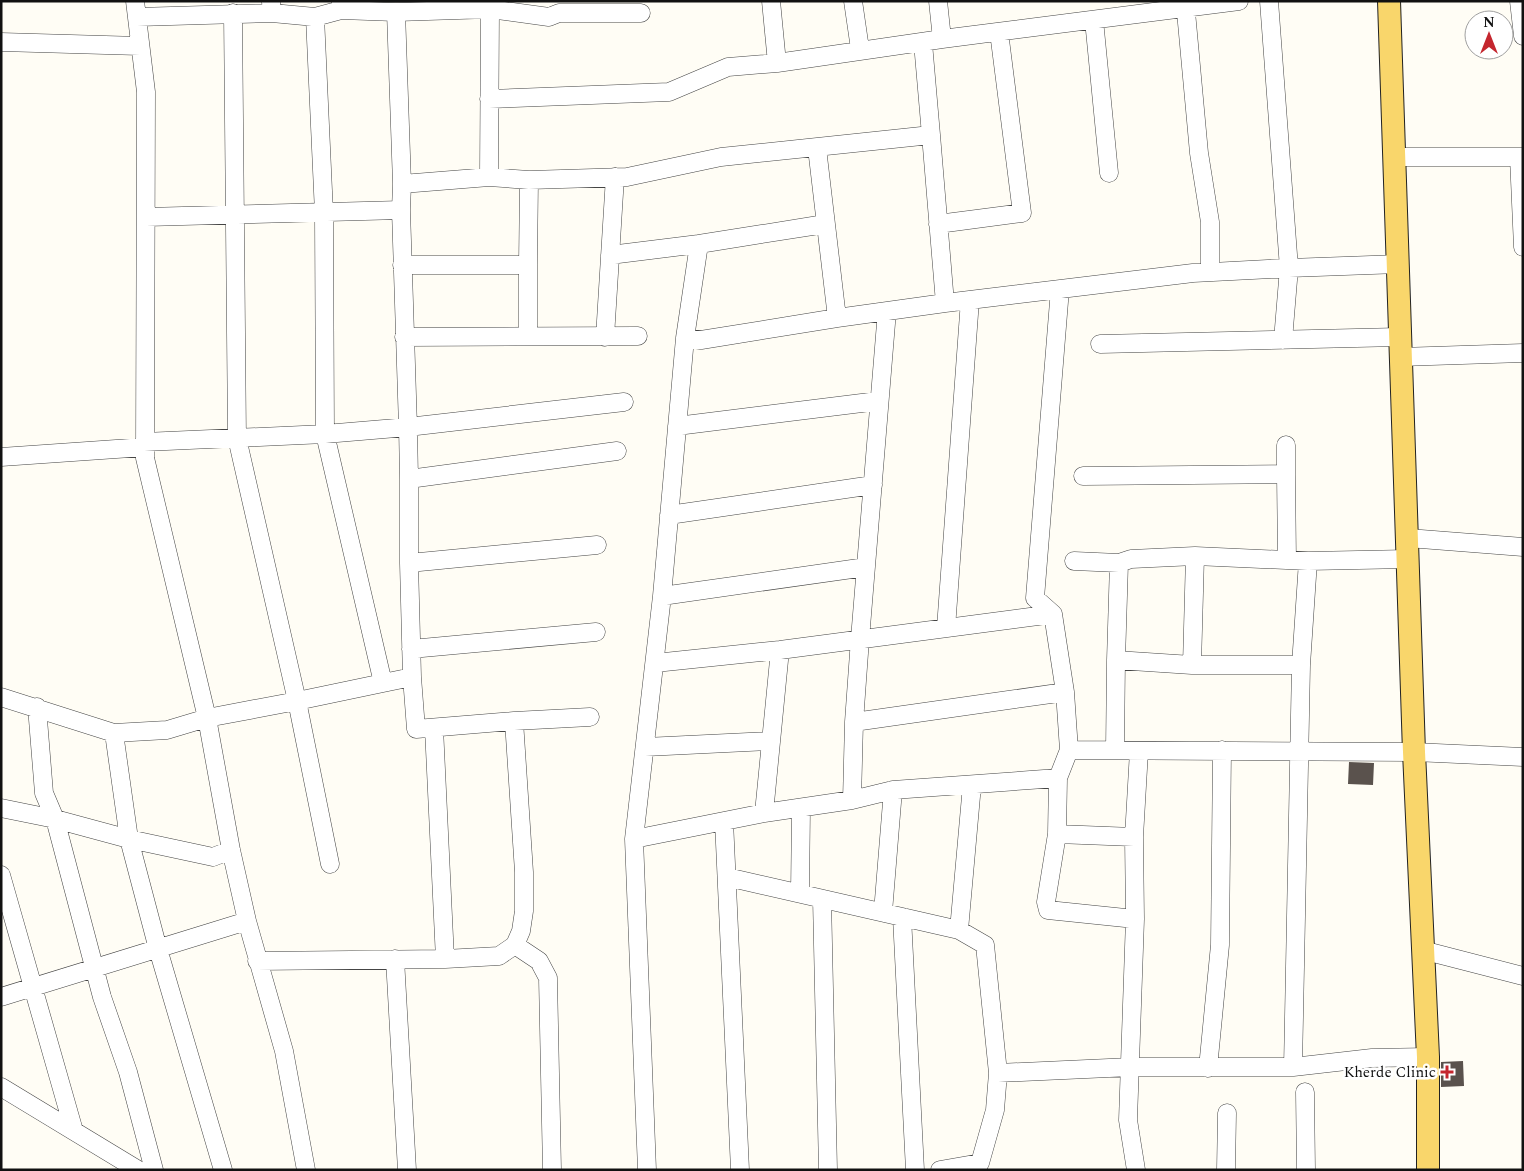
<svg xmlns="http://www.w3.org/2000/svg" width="1524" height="1171" viewBox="0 0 1524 1171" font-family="Spectral,serif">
	<rect width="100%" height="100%" fill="#fffdf5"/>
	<path fill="#5a524d" d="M1349 762 1374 763 1373 785 1348 784Z
		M1463 1061 1464 1086 1441 1087V1062Z"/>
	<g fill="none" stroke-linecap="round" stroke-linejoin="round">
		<g stroke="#444" stroke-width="19">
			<path id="minor" d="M135 1 146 92 145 458 207 718 231 850 247 921 284 1051 306 1170
				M489 1 490 9 549 17 559 13H641
				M771 1 777 63
				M853 1 860 49
				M938 1 942 39 1239 1
				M1185 1 1199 153 1210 222V272
				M1269 1 1289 268 1399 264
				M1519 1 1523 36
				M271 2 272 13 315 17 341 10V1
				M396 12 402 184
				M137 17 272 13
				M315 17 324 213 325 434 383 683 297 701 330 864
				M1094 20 1109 173
				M1 42 140 46
				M489 99 669 92 728 67 777 63 942 39
				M931 135 945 303 1193 273 1289 268 1283 340
				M817 148 837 318 945 303
				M1394 157H1523
				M1519 157 1523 247
				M489 177 529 180 627 177 721 157 931 135 923 43
				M401 210 408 427 624 402
				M146 217 401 210 402 184 489 177 490 9 396 12 341 10
				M938 224 1022 213 999 32
				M699 244 825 224
				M610 255 699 244 685 338 662 596 634 839 647 1170
				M402 265H528L529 180
				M528 336V265
				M404 337 638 336
				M605 337 615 177
				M685 338 701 340 837 318
				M1100 344 1399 337
				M1400 357 1523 353
				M677 426 878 401
				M144 442 325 434 408 427 409 479 617 451
				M1286 445V474
				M1 457 145 447
				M1083 476 1286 474 1287 560
				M409 479V563L597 545
				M669 515 873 485
				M1408 538 1523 547
				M1074 561 1119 563
				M662 596 866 567
				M946 628 970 300
				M411 649 596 632
				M1116 660 1119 563 1131 559 1195 556
				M655 663 780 650 1053 614
				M1192 665H1301
				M383 683 412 677 409 563
				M1 697 114 733 167 730 207 718 297 701 237 438 233 13
				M37 707 44 793 55 819 129 839 213 857 231 850
				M514 721 590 717
				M854 722 1065 692
				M434 728 445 959
				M114 733 129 839 158 949 223 1170
				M645 747 771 741
				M1069 750 1414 752 1523 757
				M1115 750 1116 660 1192 665 1195 556 1308 561
				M1058 778 1057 834 1046 902 1048 910 1135 919
				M852 800 854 722 860 639 887 311
				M1 808 55 819 102 997 128 1072 154 1170
				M764 813 780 650
				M724 821 740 1170
				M1057 834 1134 837
				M634 839 764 813 852 800 893 790 1058 778 1069 750 1065 692 1053 614 1035 598 1060 289
				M1 875 74 1131
				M727 877 959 930 985 945 998 1073
				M800 893 801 809
				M822 899 828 1170
				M883 912 893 790
				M902 917 915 1170
				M959 930 972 785
				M515 945 539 961 548 978 552 1170
				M1422 950 1523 976
				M395 959 407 1170
				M257 961 445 959 499 956 515 945 521 931 524 911V872L514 721 416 729 412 677
				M1 997 247 921
				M1293 1067 1301 665 1308 561 1408 559
				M1208 1068 1220 945 1222 750
				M1 1087 138 1170
				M1305 1092 1306 1170
				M940 1170 980 1163 995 1110 998 1073 1131 1067H1293L1372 1058 1428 1057
				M1136 1170 1128 1120 1135 919 1134 837 1139 751
				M1226 1170 1227 1113"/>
		</g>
		<g stroke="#222" stroke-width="24">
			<path id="major" d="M1389 1 1414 752 1428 1057V1170"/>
		</g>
		<use href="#minor" stroke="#fff" stroke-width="18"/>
		<use href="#major" stroke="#f9d66b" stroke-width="22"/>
	</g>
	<path fill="#c4262e" stroke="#fff" stroke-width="2" d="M1444.5 1064.5h5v5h5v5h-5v5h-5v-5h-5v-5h5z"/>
	<g text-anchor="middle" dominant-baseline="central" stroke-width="5" stroke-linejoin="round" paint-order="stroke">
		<g font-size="15" fill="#111" stroke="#fff" text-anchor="end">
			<text x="1436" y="1072">Kherde Clinic</text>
		</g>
	</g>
	<rect width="1524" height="1171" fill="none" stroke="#111111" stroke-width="5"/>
	<g transform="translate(1489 35)"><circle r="24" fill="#ffffff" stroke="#a0a0a0"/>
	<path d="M0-4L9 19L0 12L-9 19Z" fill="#c4262e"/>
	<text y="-8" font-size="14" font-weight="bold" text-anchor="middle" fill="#111111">N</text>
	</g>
</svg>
